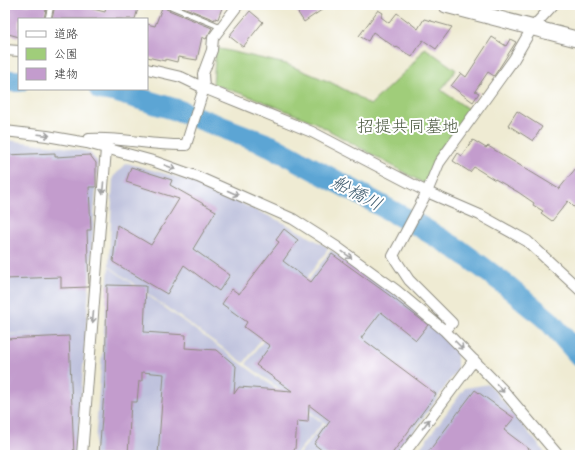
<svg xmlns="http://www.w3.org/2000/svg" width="585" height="460" viewBox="0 0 585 460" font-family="Caveat,'Klee One',sans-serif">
	<rect width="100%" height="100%" fill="#fff"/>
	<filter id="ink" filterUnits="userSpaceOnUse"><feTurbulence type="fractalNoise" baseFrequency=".025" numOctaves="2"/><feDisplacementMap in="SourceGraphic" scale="8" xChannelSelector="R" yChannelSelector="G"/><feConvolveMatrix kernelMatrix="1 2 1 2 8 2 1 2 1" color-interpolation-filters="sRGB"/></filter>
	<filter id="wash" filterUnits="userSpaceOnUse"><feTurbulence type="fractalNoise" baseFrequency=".012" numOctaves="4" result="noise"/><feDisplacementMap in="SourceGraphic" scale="16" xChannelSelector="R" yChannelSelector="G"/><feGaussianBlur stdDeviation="0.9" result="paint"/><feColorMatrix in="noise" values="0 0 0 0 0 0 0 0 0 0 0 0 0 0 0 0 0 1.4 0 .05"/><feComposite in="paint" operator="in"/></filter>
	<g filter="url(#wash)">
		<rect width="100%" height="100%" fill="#efebd3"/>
		<path fill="#bfc2dd" d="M5 140 58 146 89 152 98 162 77 455H5V335L48 333 5 334Z
			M127 163 198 183 286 224 329 248 244 363 109 266 113 177Z
			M331 250 394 293 457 348V370L397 455H368L246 364Z
			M109 267 323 423 295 455H94Z
			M489 384 547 455H415L465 388Z
			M324 424 365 455H298Z"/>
		<path fill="#a0cd7a" stroke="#667c52" d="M216 48 286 64 330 82 357 96 370 105 410 67 425 48 456 70 441 90 471 111 438 157 425 184 314 122 257 99 213 84Z"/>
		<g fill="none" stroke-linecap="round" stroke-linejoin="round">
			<path stroke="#5ca5d4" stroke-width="22" d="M5 81H19
				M100 89 114 91 177 110 271 146 419 226 459 250 506 285 549 321 580 356"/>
		</g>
		<g id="blocks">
			<path fill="#c39ccd" d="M5 5H47L44 19H19V37L5 33Z
				M55 5H77L105 12 106 5H139L135 19H52Z
				M163 5 166 9 212 28 206 39 202 37 197 60 178 57 177 62 165 59V61L147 57V24L155 26Z
				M178 5H223L218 19 215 18V20Z
				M293 5H329L304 22Z
				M378 10 383 13 381 17 389 23 397 13 418 29 424 19 452 27 436 49 423 40 412 57 397 47 396 48 373 32 368 41 359 36Z
				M250 11 263 22 243 47 229 36Z
				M492 37 506 46 510 39 516 42 494 76 488 72 475 91 479 93 473 102 451 86 461 73 466 77Z
				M517 111 542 127 533 141 508 125Z
				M473 140 486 148 488 146 559 189 580 163V213L568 201 552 221 541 213 543 211 533 205 534 203 518 192 495 179V180L474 167 470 172 453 161 458 153 462 156Z
				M55 153V157L90 155 96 163V187H89L91 230H87L89 287 61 288V277L5 279V155Z
				M131 167 172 180 170 185 216 211 193 249 230 275 219 291 184 265 167 294 113 262 117 225 151 245 179 199 126 182Z
				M284 229 298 240 283 261 311 282 332 254 389 295 428 325 416 340 381 312 361 338 436 394 391 455H328L314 444 330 421 309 405 308 422 297 421 295 449 289 455H158L164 374 142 372V381H139L137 402H131L128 455H99L105 380 107 285 146 286 144 332 186 335 185 348 217 350 236 366 234 394 239 387 292 391 256 365 270 346 244 327 247 322 222 304 232 289 239 294 279 242 276 240Z
				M69 336 74 455H5V339Z
				M475 390 514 418 504 430 537 455H426Z"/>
		</g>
	</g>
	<g filter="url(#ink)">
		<use href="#blocks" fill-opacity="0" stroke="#8d8b7f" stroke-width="1"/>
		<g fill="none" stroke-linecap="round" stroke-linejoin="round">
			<g stroke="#8d8b7f" stroke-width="7">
				<path id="lane" d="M168 5 221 27
					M48 19 51 5"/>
			</g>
			<g stroke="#8d8b7f" stroke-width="12">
				<path id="street" d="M5 50 19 51
					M147 69 181 77 204 88 312 132 427 192 480 215 527 241 580 290
					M5 131 47 136 87 143 153 161 198 177 293 219 337 247 396 290 445 331 502 389 558 455
					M87 143 89 139C121 137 153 146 186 145L204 88 203 74 212 50 213 38 238 5
					M445 331 452 323 409 280 393 256 427 192 439 163 514 59 532 28 553 5
					M82 455 106 149
					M403 455 474 360"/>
			</g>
			<g stroke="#8d8b7f" stroke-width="17">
				<path id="secondary" d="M446 5 580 40"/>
			</g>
			<use href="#lane" stroke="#fff" stroke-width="5"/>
			<use href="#street" stroke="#fff" stroke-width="10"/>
			<use href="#secondary" stroke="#fff" stroke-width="15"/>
		</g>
		<defs><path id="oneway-shaft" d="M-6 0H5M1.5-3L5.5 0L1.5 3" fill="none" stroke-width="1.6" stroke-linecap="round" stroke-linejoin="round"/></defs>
		<g stroke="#a0a0a0">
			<use href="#oneway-shaft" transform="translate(44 135) rotate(7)"/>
			<use href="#oneway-shaft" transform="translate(170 167) rotate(20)"/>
			<use href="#oneway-shaft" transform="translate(103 188) rotate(95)"/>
			<use href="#oneway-shaft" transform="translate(233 193) rotate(24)"/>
			<use href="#oneway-shaft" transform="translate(347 255) rotate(36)"/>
			<use href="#oneway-shaft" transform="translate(93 317) rotate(95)"/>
			<use href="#oneway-shaft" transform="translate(459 345) rotate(45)"/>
			<use href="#oneway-shaft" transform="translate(500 388) rotate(48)"/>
			<use href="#oneway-shaft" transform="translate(426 424) rotate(-53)"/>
		</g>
	</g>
	<g text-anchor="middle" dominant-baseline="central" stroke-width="4" stroke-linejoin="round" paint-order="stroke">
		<g font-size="17" fill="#4e5c43" stroke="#fff">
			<text x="408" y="126">招提共同墓地</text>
		</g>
		<g font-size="18" font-style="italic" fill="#3f5c6f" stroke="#fff">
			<text transform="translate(357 193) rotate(28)">船橋川</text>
		</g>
	</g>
	<rect width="585" height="460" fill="none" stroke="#fff" stroke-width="20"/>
	<rect x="18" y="18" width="130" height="72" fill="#ffffff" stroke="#aaaaaa"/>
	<rect x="26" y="31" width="20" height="6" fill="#ffffff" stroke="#aaaaaa"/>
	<text x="54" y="38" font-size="12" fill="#2b2b2b">道路</text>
	<rect x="26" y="48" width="20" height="12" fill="#a0cd7a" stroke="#aaaaaa"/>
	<text x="54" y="58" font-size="12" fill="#2b2b2b">公園</text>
	<rect x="26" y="68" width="20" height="12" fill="#c39ccd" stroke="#aaaaaa"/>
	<text x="54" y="78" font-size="12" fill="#2b2b2b">建物</text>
</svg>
